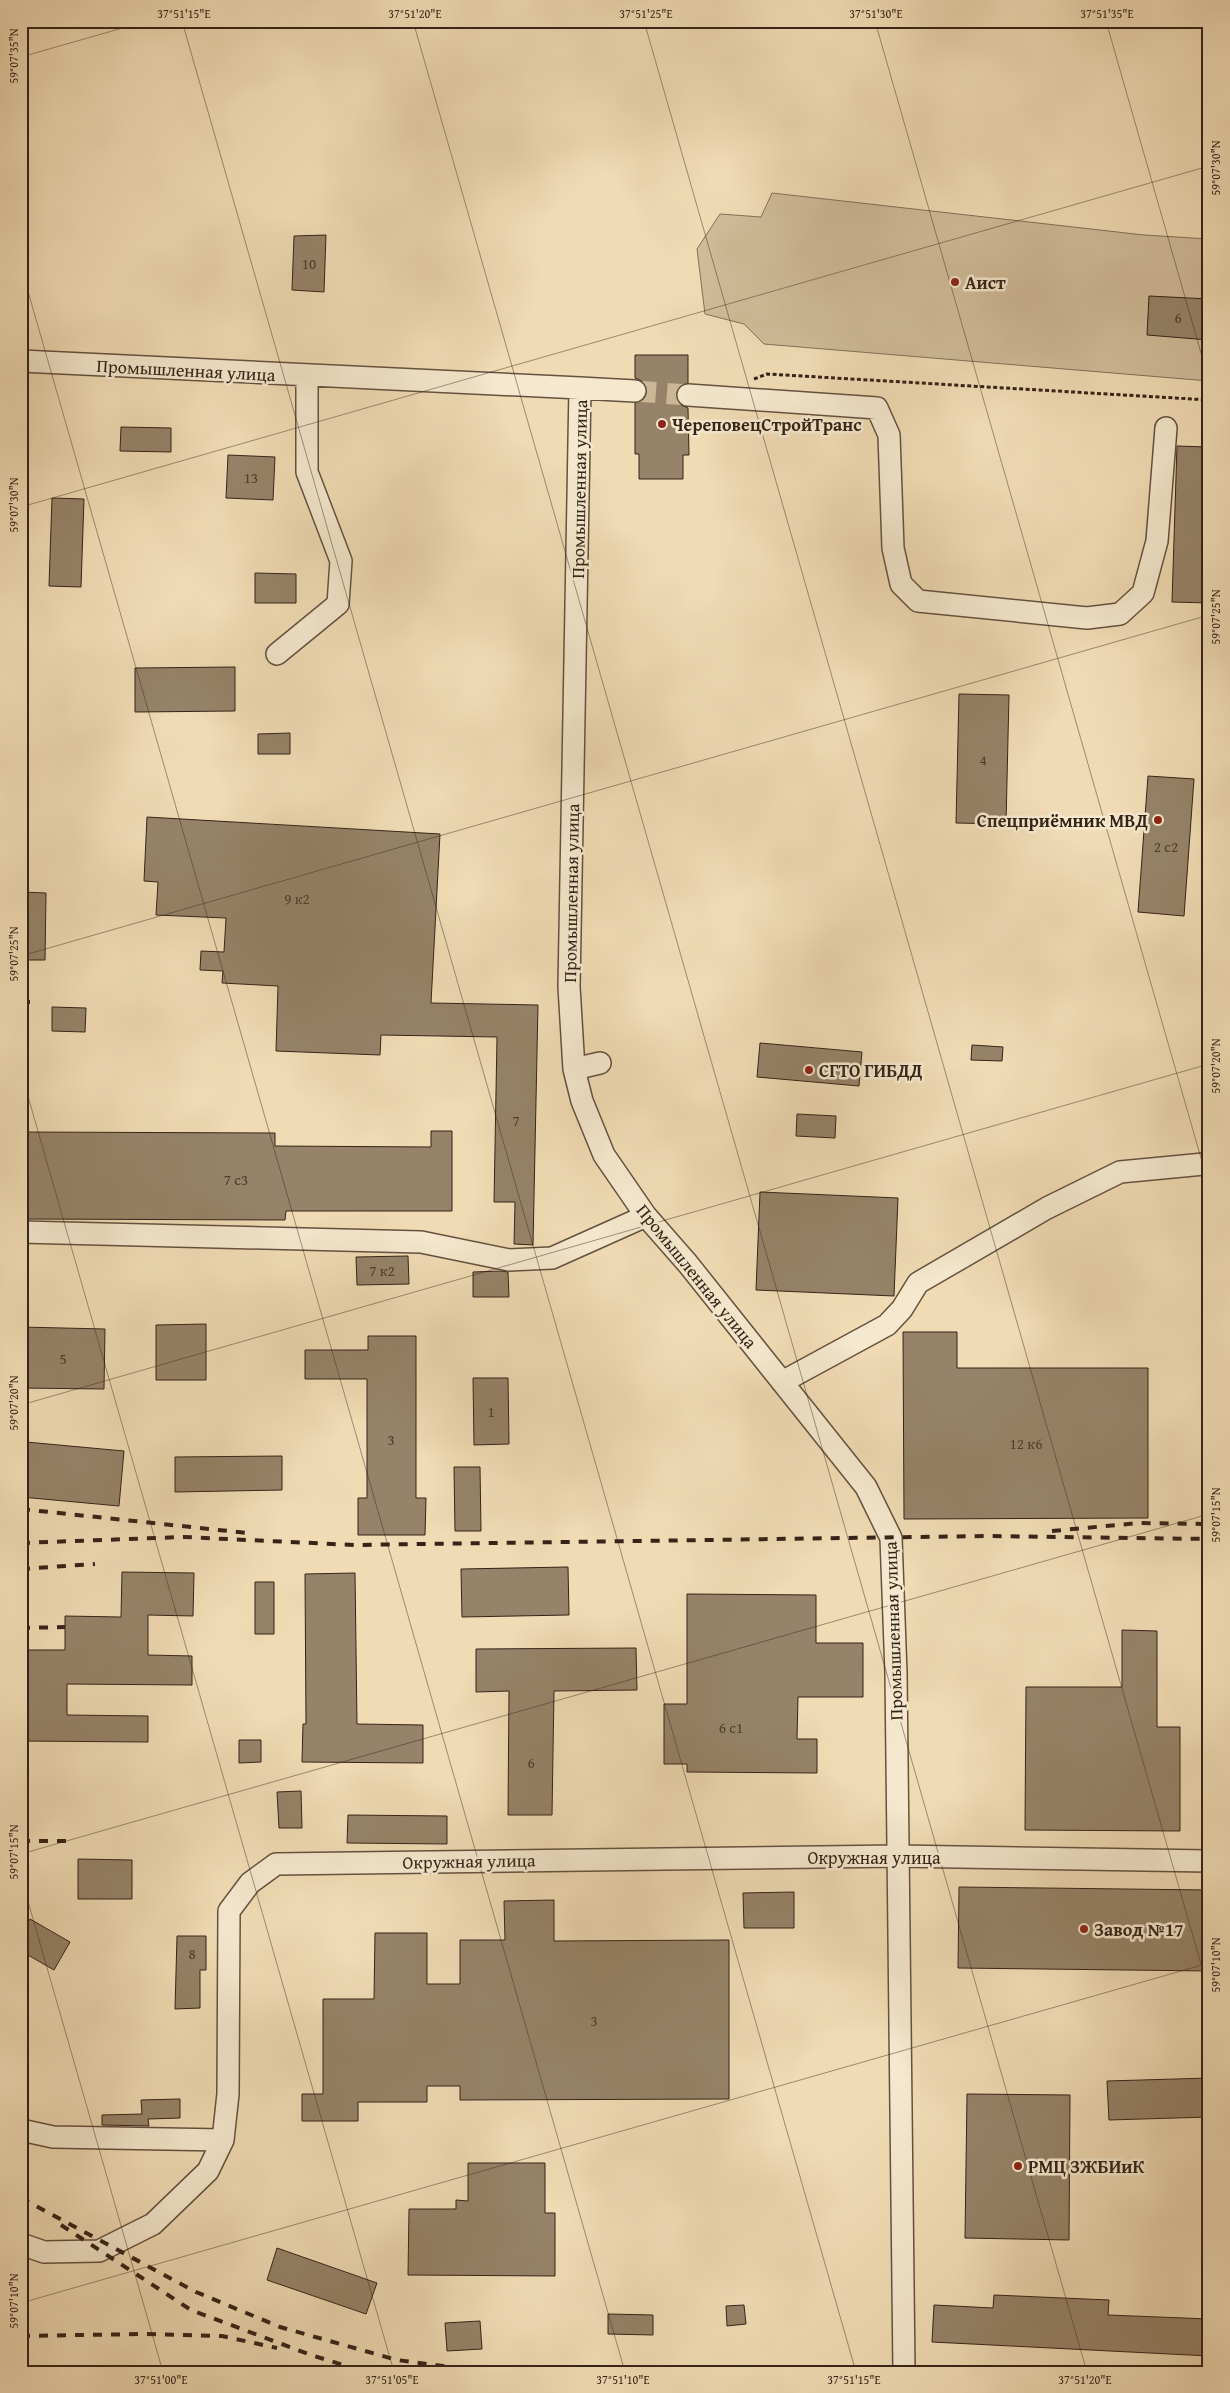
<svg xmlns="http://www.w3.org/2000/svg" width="1230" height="2393" viewBox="0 0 1230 2393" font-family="'Gentium Book Plus',serif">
	<rect width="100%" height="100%" fill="#f0dbb4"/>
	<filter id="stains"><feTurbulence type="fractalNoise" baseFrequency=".004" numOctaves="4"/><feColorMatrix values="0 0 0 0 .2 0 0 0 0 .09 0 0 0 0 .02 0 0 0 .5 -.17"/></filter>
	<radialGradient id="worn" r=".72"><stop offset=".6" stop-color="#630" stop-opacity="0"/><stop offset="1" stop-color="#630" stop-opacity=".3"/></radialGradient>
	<path fill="#d0bc99" stroke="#827058" d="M772 193 1144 235 1209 239V381L764 344 744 324 705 314 697 249 720 214 761 217Z"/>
	<path fill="#968369" stroke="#352318" d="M326 235 324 292 292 290 294 236Z
		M1149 296 1209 299V340L1147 335Z
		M635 355H688V383L678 388 676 395 681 405 688 408 689 455H683V479H639V454H635V403L645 398 647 391 642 381 635 378Z
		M121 427 171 428V452L120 451Z
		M1177 446 1209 447V603L1172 602Z
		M228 455 275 457 273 500 226 498Z
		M52 498 84 499 81 587 49 586Z
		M255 573 296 574V603H255Z
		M235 667V711L135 712V668Z
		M959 694 1009 695 1006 824 956 823Z
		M290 733V754H258V734Z
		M1148 776 1194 779 1184 916 1138 912Z
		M147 817 440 834 431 1003 538 1005 533 1245 514 1244 515 1202H494L497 1037 381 1035 380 1055 276 1051 278 986 222 983 223 971 200 970 201 951 224 952 226 918 156 915 158 882 144 881Z
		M22 892 46 893 45 960H21Z
		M52 1007 86 1008 85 1032 52 1031Z
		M760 1043 862 1052 859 1086 757 1077Z
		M972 1045 1003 1047 1002 1061 971 1060Z
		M797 1114 836 1116 835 1138 796 1136Z
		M431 1131H452V1211H286L285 1220 21 1219V1132L275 1133V1146L431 1147Z
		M760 1192 898 1198 894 1296 756 1290Z
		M408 1256 409 1284 357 1285 356 1257Z
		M501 1271 508 1272 509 1297H473V1272Z
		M206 1324V1380H156V1325Z
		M21 1327 105 1329 104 1389 21 1388Z
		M903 1332H957V1368H1148V1518L904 1519Z
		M368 1336H416V1498H426L425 1535H358V1498H367V1379H305V1350H368Z
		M473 1378H508L509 1444 474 1445Z
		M26 1442 124 1451 119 1506 21 1497Z
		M282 1456V1490L175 1492V1457Z
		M454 1467H480L481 1531H455Z
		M568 1567 569 1615 462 1617 461 1569Z
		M122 1572 194 1573 193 1616 148 1615V1655L192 1656V1685L67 1684V1715L148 1716V1742L21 1741V1650H65V1616L121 1617Z
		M355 1573 357 1724 423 1725V1763L302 1762 303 1724H306L305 1574Z
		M255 1582H274V1634H255Z
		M687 1594 816 1595V1643H863V1697H798L797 1739H817V1773L687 1772V1764H664V1704H687Z
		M1122 1630 1157 1631V1727H1180V1831L1025 1830 1026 1687H1122Z
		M636 1648 637 1690 554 1691 552 1815H508L509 1691 476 1692V1649Z
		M239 1740H261V1762L239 1763Z
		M301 1791 302 1828H279L277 1792Z
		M348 1815 447 1816V1844L347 1843Z
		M78 1859 132 1860V1899H78Z
		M959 1887 1209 1890V1971L958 1968Z
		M794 1892V1928H744L743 1893Z
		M554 1900V1941L729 1940V2099L460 2100V2086H427V2102H358V2121H302V2094H323V1999H374L375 1933H427V1984H460V1940H505L504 1901Z
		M30 1919 70 1942 54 1970 21 1951V1934Z
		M177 1936H206V1970H200V2008L175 2009Z
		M1209 2078V2117L1109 2120 1107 2081Z
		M967 2094 1070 2095 1069 2240 965 2238Z
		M180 2099V2118L148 2119 149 2126 102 2125V2115L142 2114 141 2100Z
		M468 2163H545V2213H555V2276L408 2275 409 2209H456V2200L468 2201Z
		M277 2248 377 2283 366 2314 267 2280Z
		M994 2295 1109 2300 1108 2315 1209 2319V2356L932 2342 934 2305 993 2308Z
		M744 2305 746 2324 727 2326 726 2306Z
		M608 2314 653 2315V2335L608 2334Z
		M480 2321 482 2349 447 2351 445 2323Z"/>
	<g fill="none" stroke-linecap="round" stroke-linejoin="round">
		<path stroke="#cbb695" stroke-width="21" stroke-dasharray="21 11" stroke-linecap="butt" d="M635 391 688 395"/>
		<g stroke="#64513f" stroke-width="24">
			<path id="minor" d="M21 361 580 388 569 987 574 1069 582 1101 604 1155 646 1216 688 1264 866 1487 891 1538 896 1673 904 2372
				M580 388 635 391
				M688 395 877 408 889 435 893 548 901 584 918 601 1087 618 1120 614 1143 593 1157 541 1166 428
				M277 654 338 604 341 561 307 472V376
				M574 1069 600 1063
				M21 1232 421 1242 509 1260 552 1258 646 1216
				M782 1382 887 1325 902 1309 918 1283 1047 1208 1120 1172 1204 1164 1209 1161
				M21 2130 53 2137 223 2140
				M21 2244 44 2252 99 2251 153 2224 208 2171 223 2140 228 2094 229 1911 250 1883 276 1864 898 1856 1209 1861"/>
		</g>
		<path stroke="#352318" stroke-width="3" stroke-dasharray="4 2.5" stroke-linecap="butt" d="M754 379 767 374 1209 400"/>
		<use href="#minor" stroke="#f5e8ce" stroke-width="21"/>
		<path stroke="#352318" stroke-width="4" stroke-dasharray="9 9" stroke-linecap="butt" d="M21 1002H32
			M21 1509 247 1533
			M1052 1531 1139 1523 1209 1524
			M21 1543 184 1537 354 1545 987 1536 1209 1539
			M21 1569 95 1564
			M21 1628 65 1627
			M21 1841H75
			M21 2198 196 2292 280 2327 397 2360 481 2371 1206 2368
			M61 2225 191 2310 311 2355 366 2372
			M21 2336 143 2334 222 2336 277 2348"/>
	</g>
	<path fill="none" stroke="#352318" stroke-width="1" stroke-opacity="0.45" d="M182 21 856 2372M413 21 1087 2372M644 21 1209 1992M875 21 1209 1186M1106 21 1209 381M21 57 147 21M21 267 625 2372M21 507 1209 166M21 956 1209 615M21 1072 394 2372M21 1405 1209 1064M21 1854 1209 1514M21 1877 163 2372M21 2303 1209 1963"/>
	<g fill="#8f2418" stroke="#f5e8ce" stroke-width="2">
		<circle cx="955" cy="282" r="5"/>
		<circle cx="662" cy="424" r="5"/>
		<circle cx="1158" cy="820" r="5"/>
		<circle cx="809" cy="1070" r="5"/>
		<circle cx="1084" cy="1929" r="5"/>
		<circle cx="1018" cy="2166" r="5"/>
	</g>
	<g text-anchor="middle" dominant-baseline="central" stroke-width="5" stroke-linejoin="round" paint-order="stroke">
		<g font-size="15" fill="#4d3b2c">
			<text x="309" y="263">10</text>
			<text x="1178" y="317">6</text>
			<text x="251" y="477">13</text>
			<text x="983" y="759">4</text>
			<text x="1166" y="846">2 с2</text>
			<text x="297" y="898">9 к2</text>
			<text x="516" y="1120">7</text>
			<text x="236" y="1179">7 с3</text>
			<text x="382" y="1270">7 к2</text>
			<text x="63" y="1358">5</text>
			<text x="491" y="1411">1</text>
			<text x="391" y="1439">3</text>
			<text x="1026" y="1443">12 к6</text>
			<text x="731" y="1727">6 с1</text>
			<text x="531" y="1762">6</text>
			<text x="192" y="1953">8</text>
			<text x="594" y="2020">3</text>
		</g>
		<g font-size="18" font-weight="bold" fill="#352318" stroke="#f5e8ce" text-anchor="start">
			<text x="965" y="282">Аист</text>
			<text x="672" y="424">ЧереповецСтройТранс</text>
			<text x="1148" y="820" text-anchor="end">Спецприёмник МВД</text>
			<text x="819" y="1070">СГТО ГИБДД</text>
			<text x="1094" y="1929">Завод №17</text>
			<text x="1028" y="2166">РМЦ ЗЖБИиК</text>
		</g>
		<g font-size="18" fill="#352318" stroke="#f5e8ce">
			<text transform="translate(186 370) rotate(3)">Промышленная улица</text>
			<text transform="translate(579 489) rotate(-89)">Промышленная улица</text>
			<text transform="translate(571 893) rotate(-89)">Промышленная улица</text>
			<text transform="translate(697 1276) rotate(51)">Промышленная улица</text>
			<text transform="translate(893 1631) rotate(-92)">Промышленная улица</text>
			<text x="874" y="1857">Окружная улица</text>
			<text transform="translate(469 1861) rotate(-1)">Окружная улица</text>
		</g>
	</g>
	<rect width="1230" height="2393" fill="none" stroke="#f0dbb4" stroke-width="55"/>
	<rect x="28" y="28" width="1174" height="2338" fill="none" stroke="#352318" stroke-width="2"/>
	<g font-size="12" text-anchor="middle" fill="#352318">
		<text x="184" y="18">37°51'15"E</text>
		<text x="415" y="18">37°51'20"E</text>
		<text x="646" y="18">37°51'25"E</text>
		<text x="876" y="18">37°51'30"E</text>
		<text x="1107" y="18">37°51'35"E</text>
		<text transform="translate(14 56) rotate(-90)" y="4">59°07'35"N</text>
		<text transform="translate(1216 168) rotate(-90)" y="4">59°07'30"N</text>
		<text transform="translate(14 505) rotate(-90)" y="4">59°07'30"N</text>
		<text transform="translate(1216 617) rotate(-90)" y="4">59°07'25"N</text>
		<text transform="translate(14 954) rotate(-90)" y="4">59°07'25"N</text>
		<text transform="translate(1216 1066) rotate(-90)" y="4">59°07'20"N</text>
		<text transform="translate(14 1403) rotate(-90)" y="4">59°07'20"N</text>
		<text transform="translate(1216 1515) rotate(-90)" y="4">59°07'15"N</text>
		<text transform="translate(14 1852) rotate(-90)" y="4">59°07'15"N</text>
		<text transform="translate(1216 1965) rotate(-90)" y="4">59°07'10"N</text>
		<text transform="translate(14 2301) rotate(-90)" y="4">59°07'10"N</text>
		<text x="161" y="2384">37°51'00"E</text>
		<text x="392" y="2384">37°51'05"E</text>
		<text x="623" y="2384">37°51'10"E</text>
		<text x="854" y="2384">37°51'15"E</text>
		<text x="1085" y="2384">37°51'20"E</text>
	</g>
	<rect width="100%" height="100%" filter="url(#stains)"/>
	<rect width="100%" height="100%" fill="url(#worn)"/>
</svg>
